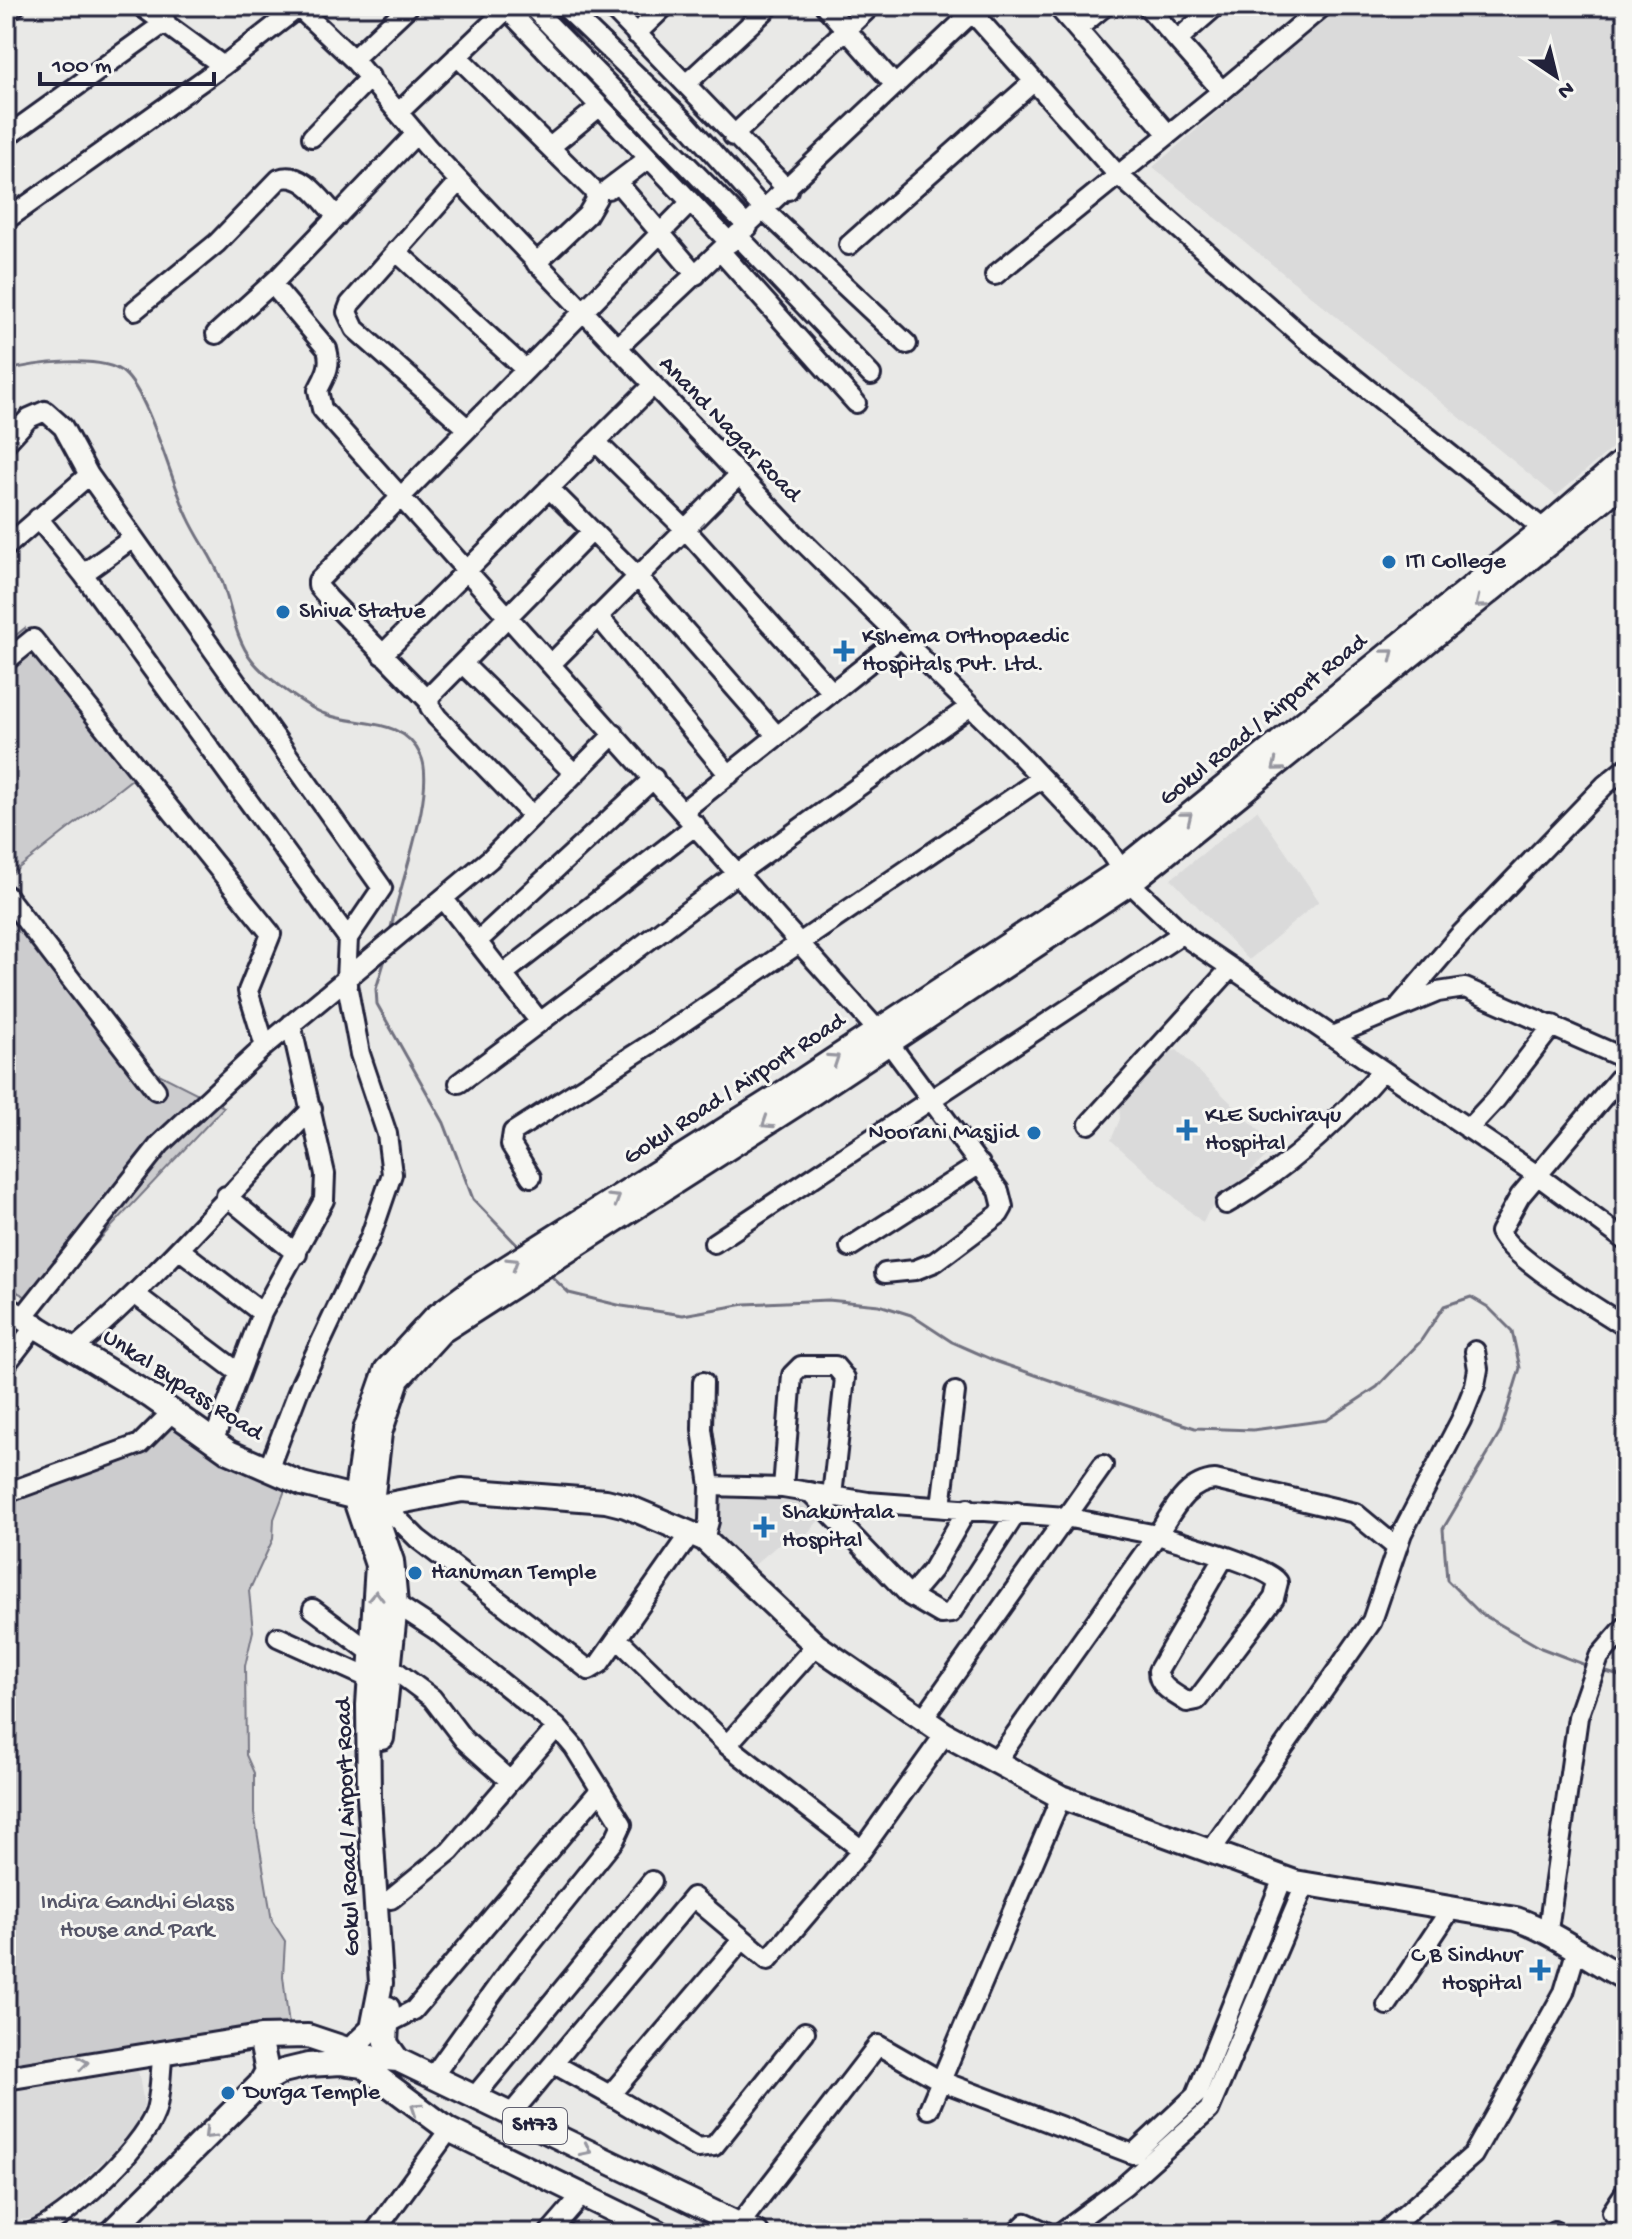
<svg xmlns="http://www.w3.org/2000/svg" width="1632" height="2239" viewBox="0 0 1632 2239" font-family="'Gochi Hand',sans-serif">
	<rect width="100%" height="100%" fill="#e9e9e7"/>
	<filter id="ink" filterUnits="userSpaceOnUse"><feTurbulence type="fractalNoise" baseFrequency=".0125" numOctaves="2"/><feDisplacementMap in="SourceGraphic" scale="16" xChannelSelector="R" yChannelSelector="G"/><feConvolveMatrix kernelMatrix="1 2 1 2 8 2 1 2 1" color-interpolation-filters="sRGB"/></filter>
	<g filter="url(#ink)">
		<path fill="#dadada" d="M1340 6H1626V436L1556 496 1153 167Z
			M1257 810 1319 901 1249 960 1171 879Z
			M1177 1050 1276 1147 1208 1212 1203 1223 1111 1140 1120 1119 1119 1100 1155 1056Z
			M717 1494 804 1498 822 1517 796 1546 787 1537 745 1573 712 1536Z
			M138 2070 144 2105 133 2134 40 2219 13 2220 6 2226V2089Z"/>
		<path fill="#ccccce" stroke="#777784" stroke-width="2" d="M25 628 137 775 6 878V643Z
			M6 885 131 1060 224 1107 39 1304 6 1286Z
			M169 1418 287 1485 274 1519 273 1539 249 1591 253 1631 245 1666 246 1755 254 1773V1813L272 1921 285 1941 283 1976 289 2026 6 2070V1498L147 1446Z"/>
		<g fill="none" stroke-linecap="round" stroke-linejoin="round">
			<path stroke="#71717f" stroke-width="3" d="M6 371C33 363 102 354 124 373 150 396 171 482 188 517 198 539 213 558 222 581 231 606 235 639 252 660 264 676 306 707 325 714 358 727 403 716 421 756 437 790 397 891 390 933
				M386 956 376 989 377 1004 444 1123 473 1199 520 1248
				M550 1275 569 1293 622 1306 683 1315 745 1304 828 1300 879 1305 911 1315 952 1342 995 1361 1061 1384 1195 1428 1253 1430 1327 1420 1377 1387 1420 1342 1444 1306 1471 1297 1488 1307 1512 1331 1520 1368 1500 1433 1443 1529 1447 1580 1480 1613 1541 1648 1588 1666
				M1603 1671 1626 1678"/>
			<g stroke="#22223b" stroke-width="24">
				<path id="minor" d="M141 6 223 66
					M297 6 353 59 428 148 798 537 1018 753 1105 845 1130 883 1190 940 1332 1036 1438 992 1465 988 1626 1059
					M504 6 730 243
					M531 6 748 227
					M564 6 687 124 765 211 907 344
					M610 6 788 190
					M825 6 895 85
					M1057 6 1168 134
					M972 12 1117 174 1304 338 1552 536
					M6 13 15 6
					M1077 29 1105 6
					M636 34 665 6
					M1177 40 1216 6
					M457 56 592 189 597 198 587 215 536 263
					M353 59 409 6
					M686 84 770 6
					M1222 91 1323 6
					M399 112 510 6
					M733 136 871 6
					M6 137 166 22
					M312 137 370 77
					M550 147 599 107
					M459 181 350 304 347 312 355 329 467 428
					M617 182 696 275
					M608 189 649 158
					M6 220 223 66 299 7
					M738 236 871 375
					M849 245 1033 82
					M396 251 526 370
					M721 252 856 403
					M995 275 1222 91 1147 6
					M272 284 327 349C332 366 325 376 318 390L322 409 889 1043 999 1191 1003 1207 999 1214 935 1262 915 1270 885 1273
					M135 310 217 243 279 179C303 170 322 201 337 217
					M216 334 279 277 416 134
					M618 347 979 6
					M596 442 685 529 832 692
					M6 443 29 418 45 411 63 427 89 475
					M549 488 637 576 777 736
					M38 518 83 574 348 938
					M6 547 89 475 382 888 348 938 346 979 265 1046 160 1144 23 1317
					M83 574 133 538
					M598 616 729 775
					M382 655 652 386
					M6 661 33 639 271 934 248 991 265 1046
					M552 663 738 476
					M463 664 575 774
					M428 700 330 600 318 586V581L690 203
					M683 811 899 639
					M532 815 437 717 430 707 429 697 592 531
					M6 895 156 1090
					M443 898 540 1022
					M479 940 654 778
					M503 974 696 825
					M1400 1005 1458 937 1605 785 1626 768
					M1332 1036 1537 1175 1626 1241
					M1626 1070 1520 1196 1500 1232C1512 1259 1598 1308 1626 1327
					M459 1083 738 873 968 708
					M1089 1124 1229 970
					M1468 1129 1496 1099 1553 1025
					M531 1177 511 1145 513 1132 660 1038 1042 778
					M226 1196 297 1254
					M1226 1204C1286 1170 1336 1124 1381 1072
					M714 1243 1183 933
					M850 1247 980 1164
					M179 1249 262 1313
					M136 1295 238 1372
					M75 1348C161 1275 233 1189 312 1109
					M6 1364 37 1324
					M703 1382 702 1429 710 1486
					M213 1442 262 1313 324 1200 325 1174 291 1024
					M268 1470 301 1384 370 1238 392 1174 387 1134 360 1054 346 979 490 859 614 734
					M783 1488 792 1375 801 1366H835L845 1378 832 1496
					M810 1492 910 1596
					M6 1493 140 1444 172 1412
					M384 1505 418 1539 589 1670 599 1664 691 1533
					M941 1506 955 1392
					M968 1508 932 1570 910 1596 941 1614 951 1613 1017 1512
					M704 1539 709 1521 710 1486 783 1488 868 1502 1065 1517 1157 1535C1172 1513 1185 1482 1215 1480L1355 1513 1396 1547
					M396 1604 436 1630 557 1727 574 1747 622 1824 615 1839 502 1980 433 2076
					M313 1609 432 1698 464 1740 510 1781
					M278 1637 371 1679
					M617 1638 727 1745 862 1850
					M923 1719 1103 1465
					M727 1745 816 1645
					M995 1763 1157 1535C1180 1542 1267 1566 1278 1582L1274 1598 1197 1700 1187 1702C1175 1694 1158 1687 1158 1671L1224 1557
					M1210 1852 1372 1621 1402 1533 1461 1420 1475 1385 1478 1369 1475 1351
					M391 1899 450 1851 557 1727
					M1548 1930 1578 1717 1599 1657 1626 1626
					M1387 2005 1452 1907
					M387 2024 414 2010 600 1790
					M554 2064 610 2095 743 1939 768 1960 862 1850 945 1734
					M610 2095 698 2148 714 2146 805 2032
					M475 2096 652 1881
					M929 2109 1061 1797
					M511 2114 693 1897 743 1939
					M1612 2212 1626 2191
					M739 2225 878 2045 941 2081 1133 2154 1196 2095 1283 1878
					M31 2233C66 2220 142 2149 155 2113 161 2095 160 2071 163 2051
					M374 2233 449 2130
					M549 2233 582 2195
					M1016 2233 1026 2223 1048 2233
					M1060 2233 1124 2186 1209 2110 1305 1885
					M1384 2233 1473 2155 1564 1992 1576 1952
					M1552 2233 1554 2231"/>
			</g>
			<g stroke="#22223b" stroke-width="28">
				<path id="major" d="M6 1308 150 1396 229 1452 302 1484 384 1505 462 1490 606 1501 626 1506 704 1539 816 1645 945 1734 1061 1797 1295 1882 1516 1919C1556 1933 1589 1959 1626 1979
					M382 1738 396 1604 392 1561 372 1503 380 1433 398 1379 441 1332 797 1104 1130 883 1626 481
					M388 2008 386 2043 398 2060
					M260 2037 267 2071 260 2084
					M350 2050 372 2029 381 1983 369 1797 368 1705 377 1565 355 1500 365 1430 386 1370 435 1317 477 1286 787 1090 1121 870 1552 522 1626 458
					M6 2078 260 2037 308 2036 374 2058 398 2060 757 2233
					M110 2233 260 2084 283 2071 308 2065 341 2063 363 2066 449 2130 660 2233"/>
			</g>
			<use href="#minor" stroke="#f6f6f2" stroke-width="18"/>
			<use href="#major" stroke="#f6f6f2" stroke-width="22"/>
		</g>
		<defs><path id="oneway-chevron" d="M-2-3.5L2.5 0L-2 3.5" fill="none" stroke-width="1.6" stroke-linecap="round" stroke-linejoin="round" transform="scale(2)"/></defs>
		<g stroke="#9797a0">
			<use href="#oneway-chevron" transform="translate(1480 603) rotate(141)"/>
			<use href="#oneway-chevron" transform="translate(1389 654) rotate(-39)"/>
			<use href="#oneway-chevron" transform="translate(1277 766) rotate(141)"/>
			<use href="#oneway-chevron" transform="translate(1187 817) rotate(-39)"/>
			<use href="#oneway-chevron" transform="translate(834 1059) rotate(-34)"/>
			<use href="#oneway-chevron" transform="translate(767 1123) rotate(147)"/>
			<use href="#oneway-chevron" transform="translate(615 1199) rotate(-32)"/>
			<use href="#oneway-chevron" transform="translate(513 1263) rotate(-32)"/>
			<use href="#oneway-chevron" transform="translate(376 1596) rotate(-89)"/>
			<use href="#oneway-chevron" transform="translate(83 2063) rotate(-8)"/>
			<use href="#oneway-chevron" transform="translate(416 2108) rotate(-146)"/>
			<use href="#oneway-chevron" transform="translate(209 2134) rotate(135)"/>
			<use href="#oneway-chevron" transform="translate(586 2150) rotate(26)"/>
		</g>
	</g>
	<g fill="#1f6fb2" stroke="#f6f6f2" stroke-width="3">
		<circle cx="1389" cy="562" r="8"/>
		<circle cx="283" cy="612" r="8"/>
		<path d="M840 639h8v8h8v8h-8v8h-8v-8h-8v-8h8z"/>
		<path d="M1183 1118h8v8h8v8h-8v8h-8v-8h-8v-8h8z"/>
		<circle cx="1034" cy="1133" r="8"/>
		<path d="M760 1515h8v8h8v8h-8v8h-8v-8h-8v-8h8z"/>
		<circle cx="415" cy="1573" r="8"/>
		<path d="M1536 1958h8v8h8v8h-8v8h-8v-8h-8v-8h8z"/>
		<circle cx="228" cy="2093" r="8"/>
	</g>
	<g text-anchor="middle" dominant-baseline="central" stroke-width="6" stroke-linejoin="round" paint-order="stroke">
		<rect fill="#f6f6f2" stroke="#626272" stroke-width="2" x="503" y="2108" width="64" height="36" rx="6"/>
		<g font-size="22" font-weight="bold" fill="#22223b">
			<text x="535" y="2126">SH73</text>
		</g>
		<g font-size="24" fill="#22223b" stroke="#f6f6f2">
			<text transform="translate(729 430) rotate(46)">Anand Nagar Road</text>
			<text transform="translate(1264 721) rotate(-39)">Gokul Road / Airport Road</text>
			<text transform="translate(735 1090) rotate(-33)">Gokul Road / Airport Road</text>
			<text transform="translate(182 1386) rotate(33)">Unkal Bypass Road</text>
			<text transform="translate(349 1827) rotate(-92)">Gokul Road / Airport Road</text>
		</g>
		<g font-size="24" fill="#22223b" stroke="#f6f6f2" text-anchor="start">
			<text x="1405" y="562">ITI College</text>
			<text x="299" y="612">Shiva Statue</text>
			<text x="862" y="637">Kshema Orthopaedic<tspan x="862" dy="28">Hospitals Pvt. Ltd.</tspan></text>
			<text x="1205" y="1116">KLE Suchirayu<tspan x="1205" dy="28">Hospital</tspan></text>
			<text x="1018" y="1133" text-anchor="end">Noorani Masjid</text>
			<text x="782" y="1513">Shakuntala<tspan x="782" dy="28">Hospital</tspan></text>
			<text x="431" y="1573">Hanuman Temple</text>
			<text x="1522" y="1956" text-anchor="end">C B Sindhur<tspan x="1522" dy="28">Hospital</tspan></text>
			<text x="244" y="2093">Durga Temple</text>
		</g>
		<g font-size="24" fill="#555567" stroke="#f6f6f2">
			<text x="137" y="1903">Indira Gandhi Glass<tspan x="137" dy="28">House and Park</tspan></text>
		</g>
	</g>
	<rect width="1632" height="2239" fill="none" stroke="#f6f6f2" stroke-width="32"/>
	<rect x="16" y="16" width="1600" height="2207" fill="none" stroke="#22223b" stroke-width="3" filter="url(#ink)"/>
	<g transform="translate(1556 76) rotate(145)" stroke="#f6f6f2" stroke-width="6" paint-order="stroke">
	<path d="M0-6L14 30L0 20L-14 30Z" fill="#22223b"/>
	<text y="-12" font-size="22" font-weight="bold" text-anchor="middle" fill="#22223b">N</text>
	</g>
	<path d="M40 72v12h174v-12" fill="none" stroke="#22223b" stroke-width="4"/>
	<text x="52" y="72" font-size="24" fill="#22223b" stroke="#f6f6f2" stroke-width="6" paint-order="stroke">100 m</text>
</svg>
